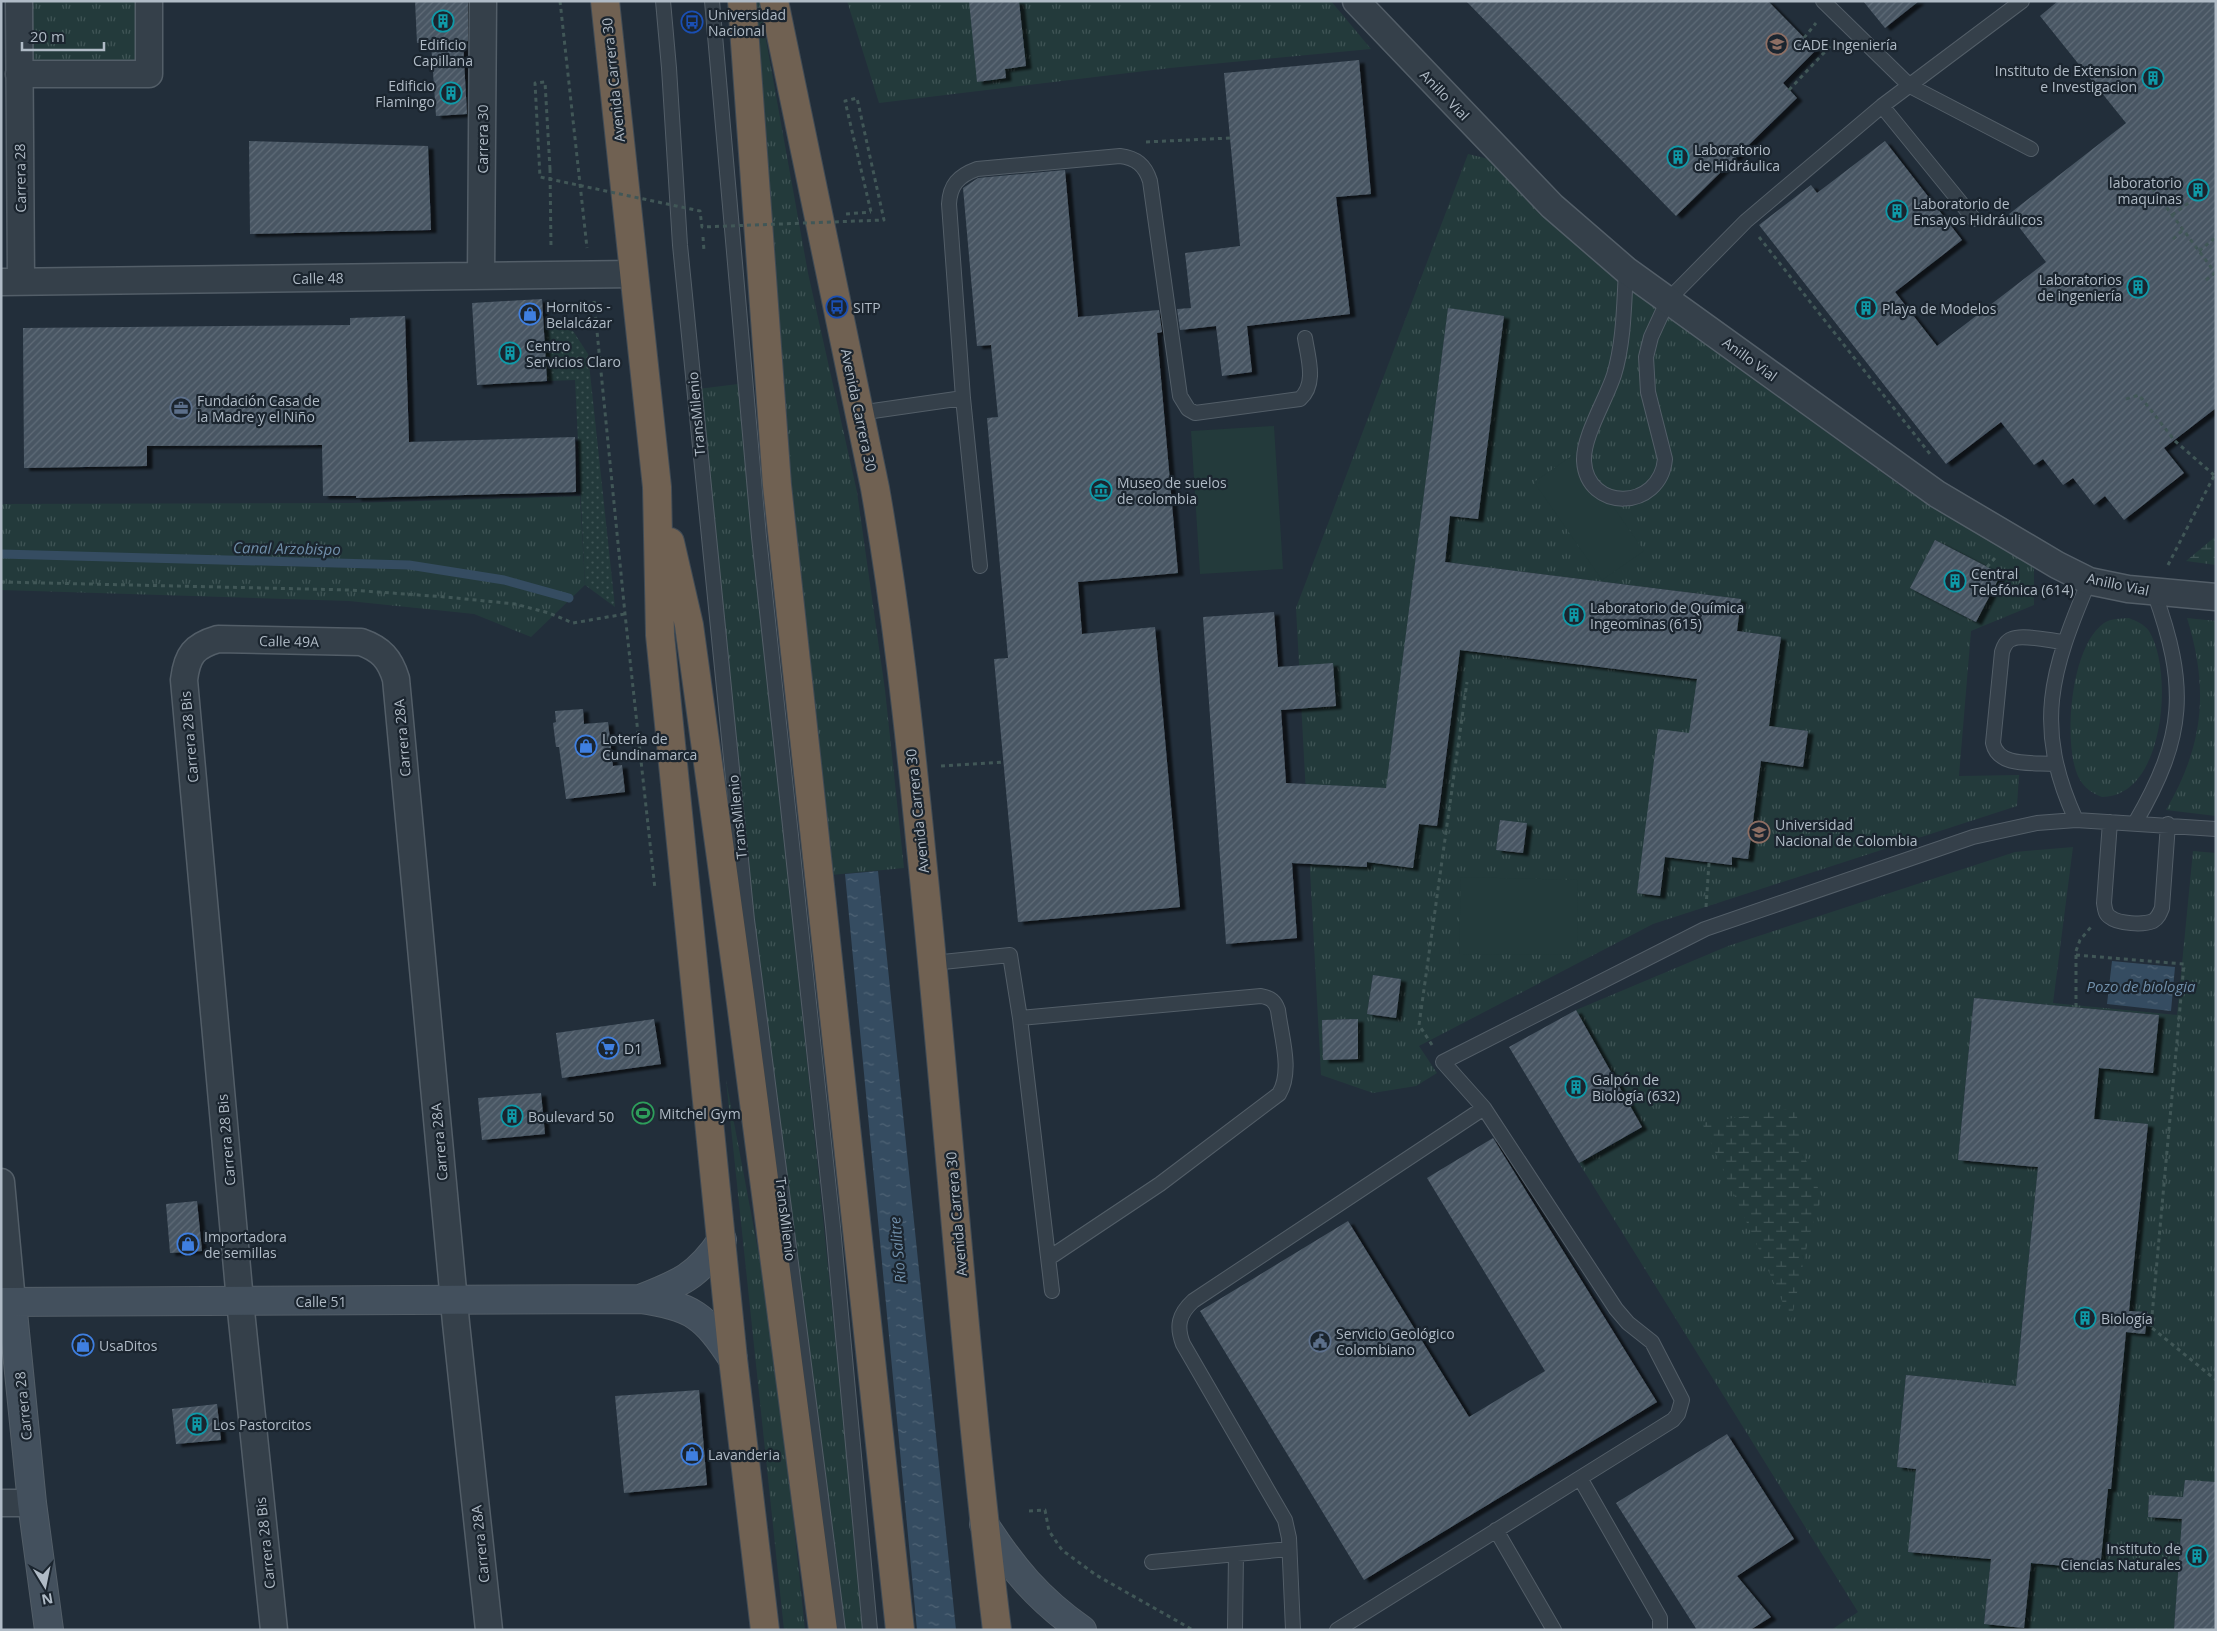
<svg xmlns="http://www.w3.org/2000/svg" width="2217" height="1631" viewBox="0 0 2217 1631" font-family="'Open Sans',sans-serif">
	<defs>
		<pattern id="grass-tufts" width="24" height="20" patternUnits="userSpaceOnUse" patternTransform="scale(1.25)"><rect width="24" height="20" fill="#233a3b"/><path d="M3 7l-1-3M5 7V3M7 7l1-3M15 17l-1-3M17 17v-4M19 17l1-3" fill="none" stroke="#405556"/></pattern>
		<pattern id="wetland-marsh" width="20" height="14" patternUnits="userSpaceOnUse" patternTransform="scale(1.25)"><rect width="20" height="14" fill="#233a3b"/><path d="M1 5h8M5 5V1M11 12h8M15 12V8" fill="none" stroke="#405556"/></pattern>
		<pattern id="garden-dots" width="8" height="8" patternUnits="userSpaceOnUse" patternTransform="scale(1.25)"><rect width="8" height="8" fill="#233a3b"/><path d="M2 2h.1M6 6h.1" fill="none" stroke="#405556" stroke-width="1.8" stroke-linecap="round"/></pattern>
		<pattern id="water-ripples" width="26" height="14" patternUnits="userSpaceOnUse" patternTransform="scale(1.25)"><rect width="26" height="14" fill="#354c61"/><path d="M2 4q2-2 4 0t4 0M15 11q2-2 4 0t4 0" fill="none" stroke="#506476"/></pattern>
		<pattern id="building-hatch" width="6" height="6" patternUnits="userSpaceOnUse" patternTransform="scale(1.25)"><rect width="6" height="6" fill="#485663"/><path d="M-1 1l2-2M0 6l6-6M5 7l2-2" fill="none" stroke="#606c78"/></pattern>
		<filter id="shadow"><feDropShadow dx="5.5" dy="3" stdDeviation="1" flood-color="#0009"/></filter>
	</defs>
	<rect width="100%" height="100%" fill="#222e3a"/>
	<path fill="url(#grass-tufts)" fill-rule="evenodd" d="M31 1H135L136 63 33 65Z
		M756 1H759L808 273 857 492 885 690 904 868 831 875 797 587Z
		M847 1H1331L1371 49 1170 68 879 103Z
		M1468 154 1497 161 1606 263 1678 324 1909 492 2034 567V605L1971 631 1959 776 2019 775 2017 806 1653 924 1419 1046 1437 1073 1416 1086 1373 1093 1321 1075 1296 608ZM1448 309 1504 316 1478 519 1450 516 1445 562 1741 599 1737 631 1781 637 1769 726 1808 731 1803 767 1761 761 1748 859 1732 857 1731 865 1692 861 1667 842 1660 896 1637 893 1689 733 1743 685 1431 646 1455 691 1438 826 1419 824 1413 867 1377 863ZM1935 540 2001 574 1976 622 1910 588ZM1333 664 1336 706 1310 708ZM1320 785 1371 787 1367 867 1316 864ZM1500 820 1527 824 1523 853 1496 850ZM1373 975 1401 979 1396 1018 1367 1014ZM1357 1019 1358 1059 1323 1060 1322 1020Z
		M738 384 865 1630H845L752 908 698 389Z
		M580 496 585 585 531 637 474 614 349 601 1 590V504L350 503Z
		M2129 618C2136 621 2144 624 2149 631 2174 671 2165 797 2102 797 2090 793 2080 784 2076 771 2064 736 2071 646 2104 623 2111 618 2121 619 2129 618Z
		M2187 618 2216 621V816L2166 810C2204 745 2209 689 2187 618Z
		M2073 847 2053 1003 2177 1015 2193 851 2216 853V1482L2185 1481 2174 1630H1831L1858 1612 1579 1163 1642 1127 1576 1010 1728 946 2015 852ZM1974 998 2158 1015 2099 1068 2094 1119 2148 1124 2129 1311 2148 1313 2145 1333 2126 1332 2111 1489 2023 1481 2100 1569 2031 1563 2024 1627 1984 1624 1991 1559 1909 1552 1997 1476 1897 1467 1906 1375 2016 1386 2038 1167 1958 1160ZM2149 1495 2174 1497 2172 1518 2148 1517Z
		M726 1080 774 1335 805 1630H784Z"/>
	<path fill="url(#wetland-marsh)" d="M2216 536V565L2186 561Z
		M1796 1108 1801 1149 1822 1197 1809 1236 1791 1321 1702 1123Z"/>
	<path fill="url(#garden-dots)" d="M544 325 573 331 588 354 615 607 585 585 575 380 547 381Z"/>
	<path fill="#233a3b" d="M1274 426 1283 569 1200 574 1191 431Z
		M1576 453 1644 551 1602 580 1534 482Z
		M1461 877 1578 880 1577 955 1459 954Z"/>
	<path fill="url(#water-ripples)" d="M878 871 956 1630H917L845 874Z
		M2112 961 2175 967 2171 1011 2107 1004Z"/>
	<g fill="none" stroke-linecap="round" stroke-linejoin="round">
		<path stroke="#354c61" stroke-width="9" d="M1 554 409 565 504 580 569 598"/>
	</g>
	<path fill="url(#building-hatch)" filter="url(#shadow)" d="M415 1H468V41L463 42 467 114 436 116 431 43H417Z
		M969 1H1019L1026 66 1005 69 1006 78 977 82Z
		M1466 1H1768L1816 50 1783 83 1797 98 1676 216Z
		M1863 1H1919L1885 28Z
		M2058 1H2216V408L2164 448 2184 473 2124 520 2105 496 2094 505 2073 478 2063 485 2043 459 2034 465 2001 422 1946 464 1759 225 1811 185 1817 193 1885 141 1962 240 1895 292 1937 346 2046 262 2009 214 2126 123 2040 16Z
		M1359 60 1371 194 1336 197 1350 314 1247 326 1252 372 1222 376 1216 326 1180 330 1177 309 1191 308 1185 253 1240 246 1224 73Z
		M249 141 428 146 431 230 250 234Z
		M1065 170 1078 317 1159 310 1162 332 1157 333 1178 573 1078 582 1082 634 1155 627 1180 907 1018 922 994 659 1008 658 987 418 998 417 991 345 977 346 963 188 978 178Z
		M542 299 547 381 477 385 472 303Z
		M1448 308 1504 316 1478 519 1450 516 1445 562 1741 599 1737 631 1781 637 1769 726 1808 731 1803 767 1761 761 1748 859 1732 857V865L1665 857 1660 896 1637 893 1658 729 1689 733 1697 679 1460 650 1437 826 1419 824 1413 868 1367 862V867L1292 863 1297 938 1226 944 1203 617 1274 612 1278 667 1333 663 1336 706 1281 710 1286 783 1386 788Z
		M405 316 409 442 575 437 576 492 356 498V496H323L322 445 147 446V466L24 468 23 328 350 325V318Z
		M1935 540 2001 574 1976 622 1910 588Z
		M583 709 584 724 608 722 613 766 622 765 625 792 566 799 559 747H556L553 723 556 722 555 711Z
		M1500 820 1527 823 1523 853 1496 850Z
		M1373 975 1401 979 1396 1018 1367 1014Z
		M1974 998 2159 1015 2153 1073 2099 1068 2094 1119 2148 1124 2129 1311 2148 1312 2145 1334 2126 1332 2111 1489H2108L2100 1569 2031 1563 2024 1628 1984 1624 1991 1559 1908 1552 1916 1469 1897 1467 1906 1375 2016 1386 2038 1167 1958 1160Z
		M1576 1010 1642 1127 1579 1163 1509 1047Z
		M654 1019 661 1064 562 1078 556 1033Z
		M1358 1019V1059L1323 1060 1322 1020Z
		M541 1093 545 1134 482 1140 478 1098Z
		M1493 1138 1657 1402 1364 1580 1200 1311 1348 1221 1469 1417 1545 1371 1427 1178Z
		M197 1201 202 1251 170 1253 166 1204Z
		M699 1390 707 1485 624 1493 615 1396Z
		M217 1404 221 1440 176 1444 172 1409Z
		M1727 1434 1794 1539 1737 1576 1771 1617 1750 1630H1697L1616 1503Z
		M2185 1480 2216 1482V1630H2174L2182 1519 2148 1517 2149 1495 2183 1497Z"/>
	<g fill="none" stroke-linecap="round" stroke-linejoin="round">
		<g stroke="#535e68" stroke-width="16">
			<path id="lane" d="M663 1 669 68 680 245 747 920 838 1630
				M712 1 759 537 833 1227 870 1630
				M1823 1 1910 86 2031 149
				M1882 106 1974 219
				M1626 270C1624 305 1624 342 1614 375 1606 400 1583 436 1584 461 1587 512 1660 511 1665 459L1648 392 1646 357 1651 337 1668 300 1746 221 1882 106 2022 1
				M963 398 980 566
				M859 413 963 398 949 204C950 185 958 176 977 169L1120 156C1136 158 1145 165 1150 181L1180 396 1188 409 1195 413 1300 399C1317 384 1308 358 1305 338
				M2055 764C2034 762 1998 768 1993 743L2002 652C2004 646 2006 641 2012 639 2022 634 2052 641 2064 642
				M2076 820C2033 726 2051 671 2089 581
				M2110 822 2104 903C2105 909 2105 914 2110 917 2118 924 2144 925 2153 921 2158 918 2160 913 2162 908L2168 824
				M2135 823C2186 736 2188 686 2154 592
				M933 963 1010 955 1020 1018 1052 1291
				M1020 1018 1261 996C1271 998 1275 1001 1278 1010 1281 1036 1293 1071 1279 1094L1160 1184 1049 1258
				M1580 1478 1673 1420 1678 1414 1682 1400 1652 1342 1628 1323 1616 1309 1484 1108 1443 1062 1705 929 1973 837 2037 823 2076 820 2216 829
				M1496 1530 1554 1630
				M1152 1562 1289 1549
				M1235 1630 1236 1554
				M1293 1630 1289 1538 1285 1520 1183 1344C1176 1326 1179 1314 1193 1301L1484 1108
				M1337 1630 1580 1478 1660 1618V1630"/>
		</g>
		<g stroke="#535e68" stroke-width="29">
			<path id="street" d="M19 1 21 281
				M1356 1 1552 206 1626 270 1937 494 2057 565 2089 581 2128 589 2216 597
				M19 74H149V1
				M481 276 483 1
				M1 282 634 274
				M1 1182 12 1302
				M1 1503H32
				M274 1630 240 1301 184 680C187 655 194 646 218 639L361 642C381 649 390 659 396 679L456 1323 489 1630"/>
		</g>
		<g stroke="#535e68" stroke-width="30">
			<path id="secondary" d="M640 1299C679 1284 698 1276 722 1240
				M1 1302 640 1299C692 1306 705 1316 733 1359
				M12 1302 32 1503 49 1630
				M984 1524C1012 1568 1039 1600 1082 1630"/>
		</g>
		<g stroke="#404b55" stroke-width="30">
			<path id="highway" d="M605 1 657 487 660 635 733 1359 765 1630
				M742 1 777 485 900 1630
				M774 1 875 488C896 607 909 728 921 849 948 1109 965 1370 997 1630
				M670 542 689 625 741 1003 823 1630"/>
		</g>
		<path stroke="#415757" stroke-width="3" stroke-dasharray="4 4" stroke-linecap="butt" d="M560 1 587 248
			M1804 38 1816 23
			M1789 90 1836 40
			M1146 142 1230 138
			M550 169 551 248
			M2134 189 2147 181 2216 274
			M846 214 871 212
			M2172 215 2190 202
			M703 237 704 251
			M1759 237 1930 454
			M2173 239 2183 230
			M2199 251 2216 237
			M2206 280 2215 273
			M594 301 625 614 655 889
			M2126 399 2139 395 2175 441 2214 475
			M2168 565 2216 472
			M1987 567 1995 558
			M1 582 350 590 446 597 515 604 549 613 573 623 625 614
			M941 766 1003 762
			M1706 907 1709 863
			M2076 955 2184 964 2151 1327
			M2076 1007V951L2080 940 2091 927
			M1432 1045 1419 1025 1467 682
			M2146 1323 2216 1380
			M1029 1511 1045 1510 1049 1531 1062 1550 1096 1575 1193 1630"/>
		<use href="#lane" stroke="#35404a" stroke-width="14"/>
		<use href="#street" stroke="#35404a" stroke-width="26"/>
		<use href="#secondary" stroke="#43505d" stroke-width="28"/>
		<use href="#highway" stroke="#706152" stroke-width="28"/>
		<path stroke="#415757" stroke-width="3" stroke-dasharray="4 4" stroke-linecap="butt" d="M550 169 545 82 535 83 540 177 700 211 702 227 884 220 857 98 845 101 871 212"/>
	</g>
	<defs>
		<g id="building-ring" transform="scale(1.125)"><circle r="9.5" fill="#1b252f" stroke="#0f9aa8" stroke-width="1.5"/><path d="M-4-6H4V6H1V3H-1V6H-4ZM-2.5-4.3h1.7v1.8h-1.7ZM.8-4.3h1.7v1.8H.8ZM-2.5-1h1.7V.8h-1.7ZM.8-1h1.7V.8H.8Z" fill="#0f9aa8"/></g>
		<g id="bus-ring" transform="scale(1.125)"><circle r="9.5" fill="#1b252f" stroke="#1a4fb4" stroke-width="1.5"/><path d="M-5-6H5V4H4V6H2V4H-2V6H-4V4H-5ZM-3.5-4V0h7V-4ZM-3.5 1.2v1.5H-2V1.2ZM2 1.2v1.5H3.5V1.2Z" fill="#1a4fb4"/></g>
		<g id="university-ring" transform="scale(1.125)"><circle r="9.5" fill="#1b252f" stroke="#8d6e63" stroke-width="1.5"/><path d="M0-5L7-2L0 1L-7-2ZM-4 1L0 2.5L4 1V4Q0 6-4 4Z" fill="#8d6e63"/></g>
		<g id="shop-ring" transform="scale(1.125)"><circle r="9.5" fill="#1b252f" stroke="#3f7fe0" stroke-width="1.5"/><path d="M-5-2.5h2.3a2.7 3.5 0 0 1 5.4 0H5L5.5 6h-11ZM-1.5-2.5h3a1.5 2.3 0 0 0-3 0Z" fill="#3f7fe0"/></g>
		<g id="office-ring" transform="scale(1.125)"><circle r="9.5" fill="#1b252f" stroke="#5c6f8a" stroke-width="1.5"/><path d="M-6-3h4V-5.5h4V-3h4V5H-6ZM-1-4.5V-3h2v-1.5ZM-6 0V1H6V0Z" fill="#5c6f8a"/></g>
		<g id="museum-ring" transform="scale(1.125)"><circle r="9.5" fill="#1b252f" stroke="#0f9aa8" stroke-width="1.5"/><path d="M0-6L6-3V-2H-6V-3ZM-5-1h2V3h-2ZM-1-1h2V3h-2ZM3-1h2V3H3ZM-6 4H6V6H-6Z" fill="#0f9aa8"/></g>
		<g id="supermarket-ring" transform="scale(1.125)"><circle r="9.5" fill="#1b252f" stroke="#3f7fe0" stroke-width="1.5"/><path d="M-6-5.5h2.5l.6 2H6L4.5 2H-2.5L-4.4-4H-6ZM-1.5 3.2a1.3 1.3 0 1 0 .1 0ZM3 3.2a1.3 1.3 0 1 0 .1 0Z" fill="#3f7fe0"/></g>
		<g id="stadium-ring" transform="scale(1.125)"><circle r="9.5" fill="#1b252f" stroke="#2e9e5b" stroke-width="1.5"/><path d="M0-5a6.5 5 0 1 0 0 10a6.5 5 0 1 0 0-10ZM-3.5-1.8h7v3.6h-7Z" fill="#2e9e5b"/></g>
		<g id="civic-ring" transform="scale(1.125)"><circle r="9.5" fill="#1b252f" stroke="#5c6f8a" stroke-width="1.5"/><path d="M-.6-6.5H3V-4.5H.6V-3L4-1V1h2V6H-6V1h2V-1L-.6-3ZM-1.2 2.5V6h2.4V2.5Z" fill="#5c6f8a"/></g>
	</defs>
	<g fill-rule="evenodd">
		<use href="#building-ring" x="443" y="21"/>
		<use href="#bus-ring" x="692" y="22"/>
		<use href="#university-ring" x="1777" y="44"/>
		<use href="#building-ring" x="2153" y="78"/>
		<use href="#building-ring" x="451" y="93"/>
		<use href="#building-ring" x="1678" y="157"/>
		<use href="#building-ring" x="2198" y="190"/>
		<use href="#building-ring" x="1897" y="211"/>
		<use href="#building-ring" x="2138" y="287"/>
		<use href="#bus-ring" x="837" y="307"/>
		<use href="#building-ring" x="1866" y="308"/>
		<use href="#shop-ring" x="530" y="314"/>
		<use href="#building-ring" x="510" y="353"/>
		<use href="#office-ring" x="181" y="408"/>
		<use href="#museum-ring" x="1101" y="490"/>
		<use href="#building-ring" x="1955" y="581"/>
		<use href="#building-ring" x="1574" y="615"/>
		<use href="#shop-ring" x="586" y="746"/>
		<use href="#university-ring" x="1759" y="832"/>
		<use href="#supermarket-ring" x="608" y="1048"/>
		<use href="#building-ring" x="1576" y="1087"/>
		<use href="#stadium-ring" x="643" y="1113"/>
		<use href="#building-ring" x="512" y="1116"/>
		<use href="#shop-ring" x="188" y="1244"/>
		<use href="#building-ring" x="2085" y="1318"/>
		<use href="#civic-ring" x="1320" y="1341"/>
		<use href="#shop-ring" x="83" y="1345"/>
		<use href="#building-ring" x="197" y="1424"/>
		<use href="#shop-ring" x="692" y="1454"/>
		<use href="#building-ring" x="2197" y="1556"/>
	</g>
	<g text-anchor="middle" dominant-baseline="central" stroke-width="4.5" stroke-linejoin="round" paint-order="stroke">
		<g font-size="14" fill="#b0bbc6" stroke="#1b252f" text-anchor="start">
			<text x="708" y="14">Universidad<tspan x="708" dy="16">Nacional</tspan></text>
			<text x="443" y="44" text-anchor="middle">Edificio<tspan x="443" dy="16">Capillana</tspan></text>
			<text x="1793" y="44">CADE Ingeniería</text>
			<text x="2137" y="70" text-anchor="end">Instituto de Extension<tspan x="2137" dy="16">e Investigacion</tspan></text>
			<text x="435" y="85" text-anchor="end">Edificio<tspan x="435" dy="16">Flamingo</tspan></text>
			<text x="1694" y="149">Laboratorio<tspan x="1694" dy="16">de Hidráulica</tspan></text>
			<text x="2182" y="182" text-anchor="end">laboratorio<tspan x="2182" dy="16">maquinas</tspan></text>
			<text x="1913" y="203">Laboratorio de<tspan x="1913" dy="16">Ensayos Hidráulicos</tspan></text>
			<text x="2122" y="279" text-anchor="end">Laboratorios<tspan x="2122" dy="16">de ingeniería</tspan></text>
			<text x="546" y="306">Hornitos -<tspan x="546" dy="16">Belalcázar</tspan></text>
			<text x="853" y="307">SITP</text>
			<text x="1882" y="308">Playa de Modelos</text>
			<text x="526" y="345">Centro<tspan x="526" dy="16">Servicios Claro</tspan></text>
			<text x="197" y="400">Fundación Casa de<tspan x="197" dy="16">la Madre y el Niño</tspan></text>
			<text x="1117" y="482">Museo de suelos<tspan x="1117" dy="16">de colombia</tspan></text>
			<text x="1971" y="573">Central<tspan x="1971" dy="16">Telefónica (614)</tspan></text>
			<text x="1590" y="607">Laboratorio de Química<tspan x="1590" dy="16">Ingeominas (615)</tspan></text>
			<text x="602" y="738">Lotería de<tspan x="602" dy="16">Cundinamarca</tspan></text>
			<text x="1775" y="824">Universidad<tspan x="1775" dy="16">Nacional de Colombia</tspan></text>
			<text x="624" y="1048">D1</text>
			<text x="1592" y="1079">Galpón de<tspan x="1592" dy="16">Biología (632)</tspan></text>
			<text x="659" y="1113">Mitchel Gym</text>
			<text x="528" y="1116">Boulevard 50</text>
			<text x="204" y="1236">Importadora<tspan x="204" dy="16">de semillas</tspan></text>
			<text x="2101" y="1318">Biología</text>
			<text x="1336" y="1333">Servicio Geológico<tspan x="1336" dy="16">Colombiano</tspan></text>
			<text x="99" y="1345">UsaDitos</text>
			<text x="213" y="1424">Los Pastorcitos</text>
			<text x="708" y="1454">Lavanderia</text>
			<text x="2181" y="1548" text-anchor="end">Instituto de<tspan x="2181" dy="16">Ciencias Naturales</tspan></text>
		</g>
		<g font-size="14" fill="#b0bbc6" stroke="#1b252f">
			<text transform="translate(613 80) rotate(-96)">Avenida Carrera 30</text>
			<text transform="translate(1445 95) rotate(46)">Anillo Vial</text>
			<text transform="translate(482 139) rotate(-90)">Carrera 30</text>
			<text transform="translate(20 178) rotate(-91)">Carrera 28</text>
			<text transform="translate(318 278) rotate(-1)">Calle 48</text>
			<text transform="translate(1750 359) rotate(36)">Anillo Vial</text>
			<text transform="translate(859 410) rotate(78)">Avenida Carrera 30</text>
			<text transform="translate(696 414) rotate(-95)">TransMilenio</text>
			<text transform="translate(2118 584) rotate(12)">Anillo Vial</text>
			<text transform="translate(289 641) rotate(1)">Calle 49A</text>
			<text transform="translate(189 737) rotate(-95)">Carrera 28 Bis</text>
			<text transform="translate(402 738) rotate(-95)">Carrera 28A</text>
			<text transform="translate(917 811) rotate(-96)">Avenida Carrera 30</text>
			<text transform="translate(737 817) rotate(-96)">TransMilenio</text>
			<text transform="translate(226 1140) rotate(-95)">Carrera 28 Bis</text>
			<text transform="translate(439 1142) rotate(-95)">Carrera 28A</text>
			<text transform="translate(956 1214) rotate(-95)">Avenida Carrera 30</text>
			<text transform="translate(786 1219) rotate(83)">TransMilenio</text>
			<text x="321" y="1301">Calle 51</text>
			<text transform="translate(23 1406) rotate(-96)">Carrera 28</text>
			<text transform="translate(265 1543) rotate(-96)">Carrera 28 Bis</text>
			<text transform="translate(480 1544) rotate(-96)">Carrera 28A</text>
		</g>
		<g font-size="15" font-style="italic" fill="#708faa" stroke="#1b252f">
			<text transform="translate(287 548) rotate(1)">Canal Arzobispo</text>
			<text x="2141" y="986">Pozo de biologia</text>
			<text transform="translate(897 1250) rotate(-95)">Río Salitre</text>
		</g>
	</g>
	<rect width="2217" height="1631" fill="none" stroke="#b0bbc6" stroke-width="5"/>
	<g transform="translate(45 1586) rotate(170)" stroke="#1b252f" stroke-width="4" paint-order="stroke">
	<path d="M0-4L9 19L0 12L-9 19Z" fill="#b0bbc6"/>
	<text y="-8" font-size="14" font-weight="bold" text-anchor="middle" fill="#b0bbc6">N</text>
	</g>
	<path d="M22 42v8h82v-8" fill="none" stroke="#b0bbc6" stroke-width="2.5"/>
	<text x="30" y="42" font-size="15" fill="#b0bbc6" stroke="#1b252f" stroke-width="4" paint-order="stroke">20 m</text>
</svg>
